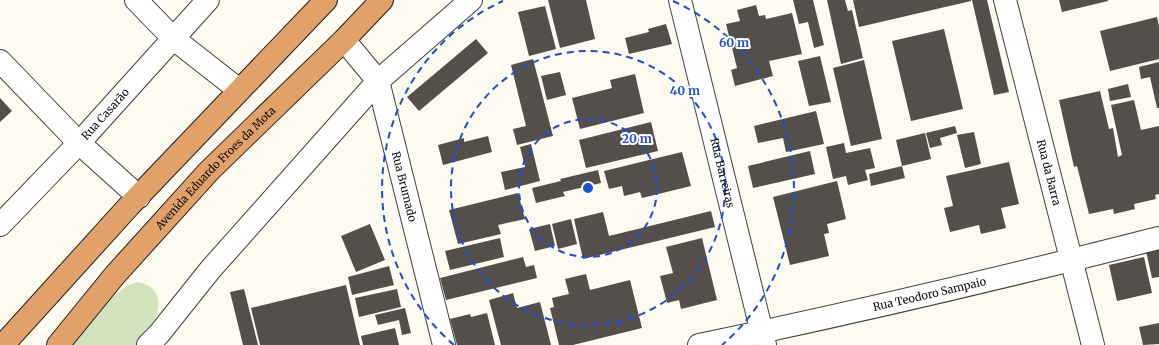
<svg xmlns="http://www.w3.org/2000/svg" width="1159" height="345" viewBox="0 0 1159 345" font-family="Merriweather,serif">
	<rect width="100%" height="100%" fill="#fdfaf0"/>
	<path fill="#d1e3bd" d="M136 282C163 285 163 309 150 328 147 334 140 340 136 345H69C85 327 114 289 136 282Z"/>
	<path fill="#554f4b" d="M548 0H586L595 39 560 48Z
		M793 0H813L824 45 814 48 808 22 799 24Z
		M827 0H845L848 11 852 10 863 58 841 64Z
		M853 0H971V1L859 27Z
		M972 0H987L1009 92 994 95Z
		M1059 0H1108V1L1062 12Z
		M756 5 759 16 765 15 766 19 792 13 802 54 769 61 773 76 735 86 731 70 737 68 726 24 740 21 737 10Z
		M545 6 556 49 529 56 518 12Z
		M1157 17 1159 26V59L1110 71 1100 31Z
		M666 24 672 44 629 54 625 38 649 32 648 29Z
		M944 29 963 109 911 121 892 41Z
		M476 39 488 53 419 111 407 97Z
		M820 56 831 102 809 106 798 61Z
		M533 59 553 136 517 145 513 129 526 126 511 65Z
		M864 60 882 139 851 146 833 68Z
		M1159 62V108H1157L1150 77 1141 79 1139 67Z
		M560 72 566 95 547 100 541 76Z
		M635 74 644 113 580 129 572 98 612 88 610 80Z
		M1128 84 1131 97 1110 101 1108 89Z
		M1100 91 1109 129 1113 128 1118 157 1122 155 1111 105 1134 100 1141 130 1159 126V194L1155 195 1156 199 1134 204 1135 209 1114 214 1113 209 1089 214 1077 166 1074 167 1059 100Z
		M0 98 12 111 0 122Z
		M816 111 824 144 786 152 783 138 758 143 754 126Z
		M651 122 658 151 586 168 579 140Z
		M955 126 957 133 940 138 942 145 930 148 926 133Z
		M974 132 981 164 965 168 957 135Z
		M925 133 931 159 902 166 896 140Z
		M488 136 492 152 443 165 438 145 464 138V142Z
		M844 143 846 153 870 148 875 168 865 170 868 180 848 185 846 176 833 179 826 147Z
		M531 144 540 181 505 190 501 172 525 167 520 147Z
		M810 151 815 174 753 188 748 166Z
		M682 152 691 186 642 198 640 192 624 196 622 186 609 189 604 171Z
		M1009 162 1019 204 1001 208 1006 228 981 234 979 225 950 232 944 208 953 206 946 176Z
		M902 166 905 178 871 186 869 174Z
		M598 170 601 183 563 192 565 196 536 203 532 188 561 181 560 179Z
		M837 181 846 219 827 224 829 233 824 234 829 256 790 265 773 197Z
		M518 193 525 219 498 225 501 234 458 244 449 210Z
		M711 211 715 227 583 259 574 219 603 212 609 236Z
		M571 219 577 244 558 249 552 224Z
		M370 224 385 260 356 272 341 236Z
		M550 224 555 246 535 251 529 229Z
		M500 238 504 257 450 270 445 251Z
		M702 238 717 300 681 309 679 300 667 303 660 276 673 273 666 247Z
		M1159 248V277L1152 278 1146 251Z
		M523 257 526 267 534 265 537 278 446 300 440 278Z
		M1144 257 1152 293 1117 301 1109 265Z
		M389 266 394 285 352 295 348 277Z
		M586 274 590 290 630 280 642 328 573 345H559L550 308 554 307 552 298 569 294 565 279Z
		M346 285 360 345H260L251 308Z
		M244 289 258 345H243L230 292Z
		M397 289 401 307 359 317 355 298Z
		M513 293 517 308 540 302 551 345H501L489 300Z
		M405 308 411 333 402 335 399 320 378 325 375 315Z
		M487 313 495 345H457L450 319 470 314 471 317Z
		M1159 323V344L1143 345 1139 327Z
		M395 328 399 345H363L361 336Z"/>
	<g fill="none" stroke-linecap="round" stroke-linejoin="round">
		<g stroke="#404040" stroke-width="24">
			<g id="minor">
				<path d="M136 0 174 39 239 90"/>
				<path id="s1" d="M680 0 765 345"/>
				<path id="s2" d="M1005 0 1093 345"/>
				<path id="s3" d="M344 40 378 81 444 345"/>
				<path d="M0 61 79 143 139 197"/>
				<path id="s4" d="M0 225 79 143 208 0"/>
				<path d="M148 345 159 334 210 270 378 81 471 0"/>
				<path id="s5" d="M699 345C853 313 1006 277 1159 238"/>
			</g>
		</g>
		<g stroke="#1e1e1e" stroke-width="24">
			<g id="highway">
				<path d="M3 345 129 206 326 0"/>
				<path id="s6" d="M58 345 115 275 209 171 344 40 382 0"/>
			</g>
		</g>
		<use href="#minor" stroke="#fff" stroke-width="22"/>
		<use href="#highway" stroke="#e1a169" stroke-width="22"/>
	</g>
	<g fill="none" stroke="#1d4ed8" stroke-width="2" stroke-dasharray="7 5">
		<circle cx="588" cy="188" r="69"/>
		<circle cx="588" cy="188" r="137"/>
		<path d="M454 345A206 206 0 0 1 503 1M673 1A206 206 0 0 1 722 345"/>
	</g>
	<g text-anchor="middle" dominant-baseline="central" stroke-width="4" stroke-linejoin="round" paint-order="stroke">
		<g font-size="11" fill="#0d0d0d" stroke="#fff">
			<text stroke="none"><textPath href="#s4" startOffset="153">Rua Casarão</textPath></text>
			<text stroke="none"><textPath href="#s6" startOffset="237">Avenida Eduardo Froes da Mota</textPath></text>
			<text stroke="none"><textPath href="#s1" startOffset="178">Rua Barreiras</textPath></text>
			<text stroke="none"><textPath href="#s2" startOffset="178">Rua da Barra</textPath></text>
			<text stroke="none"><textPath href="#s3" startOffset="162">Rua Brumado</textPath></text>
			<text stroke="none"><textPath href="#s5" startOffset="236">Rua Teodoro Sampaio</textPath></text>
		</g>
	</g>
	<circle cx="588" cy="188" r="6" fill="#1d4ed8" stroke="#fff" stroke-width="2"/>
	<g font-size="12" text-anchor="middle" font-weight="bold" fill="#1d4ed8" stroke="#fff" stroke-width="4" stroke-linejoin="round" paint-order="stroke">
		<text x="734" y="47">60 m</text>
		<text x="685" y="95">40 m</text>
		<text x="637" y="143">20 m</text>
	</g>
</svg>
